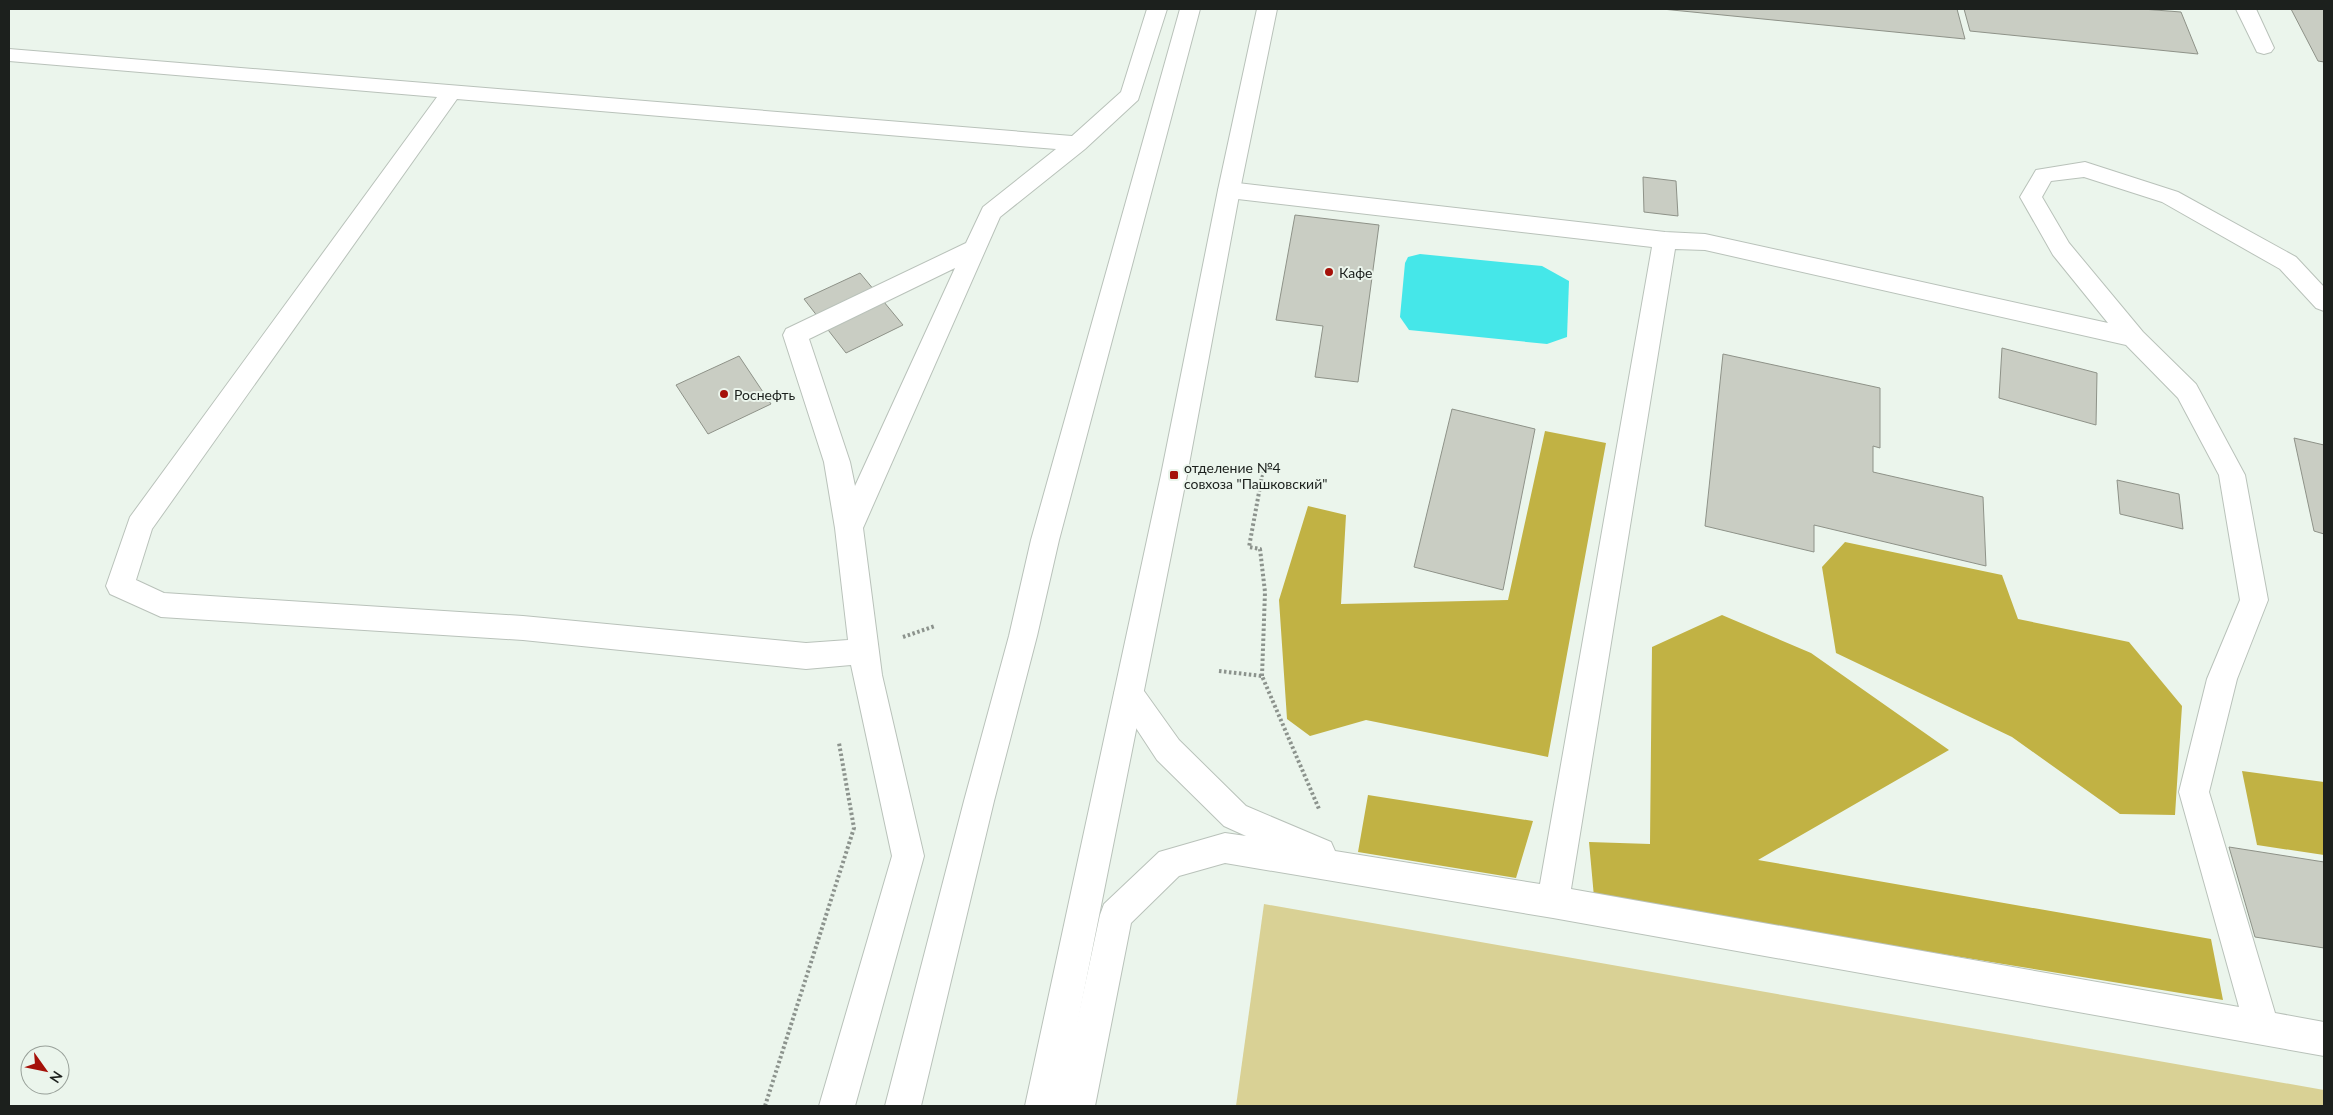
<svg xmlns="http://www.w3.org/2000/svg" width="2333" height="1115" viewBox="0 0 2333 1115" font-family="Lato,sans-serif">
	<rect width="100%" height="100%" fill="#ebf5ec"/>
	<path fill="#d9d195" d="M1264 904 2324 1090V1106H1236Z"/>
	<path fill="#c1b244" d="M1545 431 1606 443 1548 757 1366 720 1310 736 1287 719 1279 600 1308 506 1346 515 1341 604 1508 600Z
		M1845 542 2002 575 2018 619 2129 642 2182 706 2175 815 2120 814 2012 737 1836 653 1822 567Z
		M1722 615 1811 653 1949 750 1758 860 2211 939 2223 1000 1594 897 1589 842 1650 844 1652 647Z
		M2242 771 2324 782V855L2257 845Z
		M1368 795 1533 821 1516 878 1358 852Z"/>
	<path fill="#45e7e9" d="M1420 254 1542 266 1569 281 1567 337 1547 344 1409 330 1400 317 1405 263 1408 257Z"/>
	<path fill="#c9cdc3" stroke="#8e9288" d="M1662 9H1957L1965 39Z
		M1964 9H2142L2181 12 2198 54 1970 31Z
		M2291 9H2324V62L2318 61Z
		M1643 177 1676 181 1678 216 1644 212Z
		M1295 215 1379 225 1358 382 1315 377 1323 326 1276 320Z
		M860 273 903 325 846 353 804 299Z
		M2002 348 2097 373 2096 425 1999 398Z
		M1723 354 1880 388V448L1873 446V472L1983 497 1986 566 1814 525V552L1705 526Z
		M739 356 771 404 708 434 676 385Z
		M1452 409 1535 429 1503 590 1414 567Z
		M2294 438 2324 445V534L2314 531Z
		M2117 480 2179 494 2183 529 2120 514Z
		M2229 847 2324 862V948L2255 937Z"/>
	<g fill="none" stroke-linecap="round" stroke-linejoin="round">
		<g stroke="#b9c2ba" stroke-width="2">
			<path id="minor" d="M1147 9H1167L1138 100 1085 149 1000 217 863 528 882 675 924 856 855 1106H819L892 856 851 665 806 669 523 640 161 617 110 594 106 586 130 517 437 97 9 61V49L1072 136 1121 92ZM457 99 1056 149 983 207 966 243 786 329 783 335 824 462 835 528 848 640 806 643 523 616 164 593 136 580 152 529ZM955 268 855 486 850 462 809 339Z
				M2236 9H2256L2274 48 2271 52 2264 54 2257 52Z
				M2085 162 2178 192 2296 257 2324 287V311L2316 308 2280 269 2162 202 2084 177 2051 181 2042 197 2069 243 2143 332 2196 384 2245 475 2268 600 2237 679 2209 792 2275 1013 2324 1022V1056L1553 918 1225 863 1179 876 1131 923 1095 1106H1059L1100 915 1104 904 1159 852 1225 833 1246 836 1224 826 1157 760 1119 702 1114 693 1119 684 1129 680 1139 684 1179 740 1246 806 1331 842 1335 851 1540 884 1652 247 1229 198 1221 195 1218 190 1221 185 1229 182 1665 232 1705 234 2108 323 2053 255 2020 197 2036 170ZM1675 249 1705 250 2126 345 2178 398 2219 475 2240 600 2207 679 2179 792 2239 1007 1571 889Z"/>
		</g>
		<g stroke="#b9c2ba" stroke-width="2">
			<path id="major" d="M1180 9H1200L1059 540 1037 636 994 801 921 1106H885L964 801 1009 636 1031 540Z
				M1257 9H1277L1240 190 1187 475 1061 1106H1025L1161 475 1218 190Z"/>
		</g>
		<path stroke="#8c938d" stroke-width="2.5" stroke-dasharray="2 2" stroke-linecap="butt" d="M1262 477 1265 462"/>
		<path stroke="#8c938d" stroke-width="4" stroke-dasharray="2.5 2.5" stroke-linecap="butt" d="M903 637 935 626
			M1219 671 1262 676 1319 809
			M1262 676 1265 592 1260 549 1249 547 1262 476
			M765 1106 854 828 839 743"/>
		<use href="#minor" fill="#fff" fill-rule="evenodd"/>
		<use href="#major" fill="#fff" fill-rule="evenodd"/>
	</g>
	<g fill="#a51109" stroke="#ebf5ec" stroke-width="2">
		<circle cx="1329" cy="272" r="5"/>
		<circle cx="724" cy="394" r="5"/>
		<rect x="1169" y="470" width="10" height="10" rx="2.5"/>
	</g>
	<g text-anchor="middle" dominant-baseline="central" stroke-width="4" stroke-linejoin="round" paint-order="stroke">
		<g font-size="14" fill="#1c201d" stroke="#ebf5ec" text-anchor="start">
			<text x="1339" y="272">Кафе</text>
			<text x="734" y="394">Роснефть</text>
			<text x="1184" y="467">отделение №4<tspan x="1184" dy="16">совхоза "Пашковский"</tspan></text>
		</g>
	</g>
	<rect width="2333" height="1115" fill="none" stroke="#1c201d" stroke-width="20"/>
	<g transform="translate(45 1070) rotate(123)"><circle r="24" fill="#ebf5ec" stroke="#98a099"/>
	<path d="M0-4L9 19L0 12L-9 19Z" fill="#a51109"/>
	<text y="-8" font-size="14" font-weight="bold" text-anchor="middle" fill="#1c201d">N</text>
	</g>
</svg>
